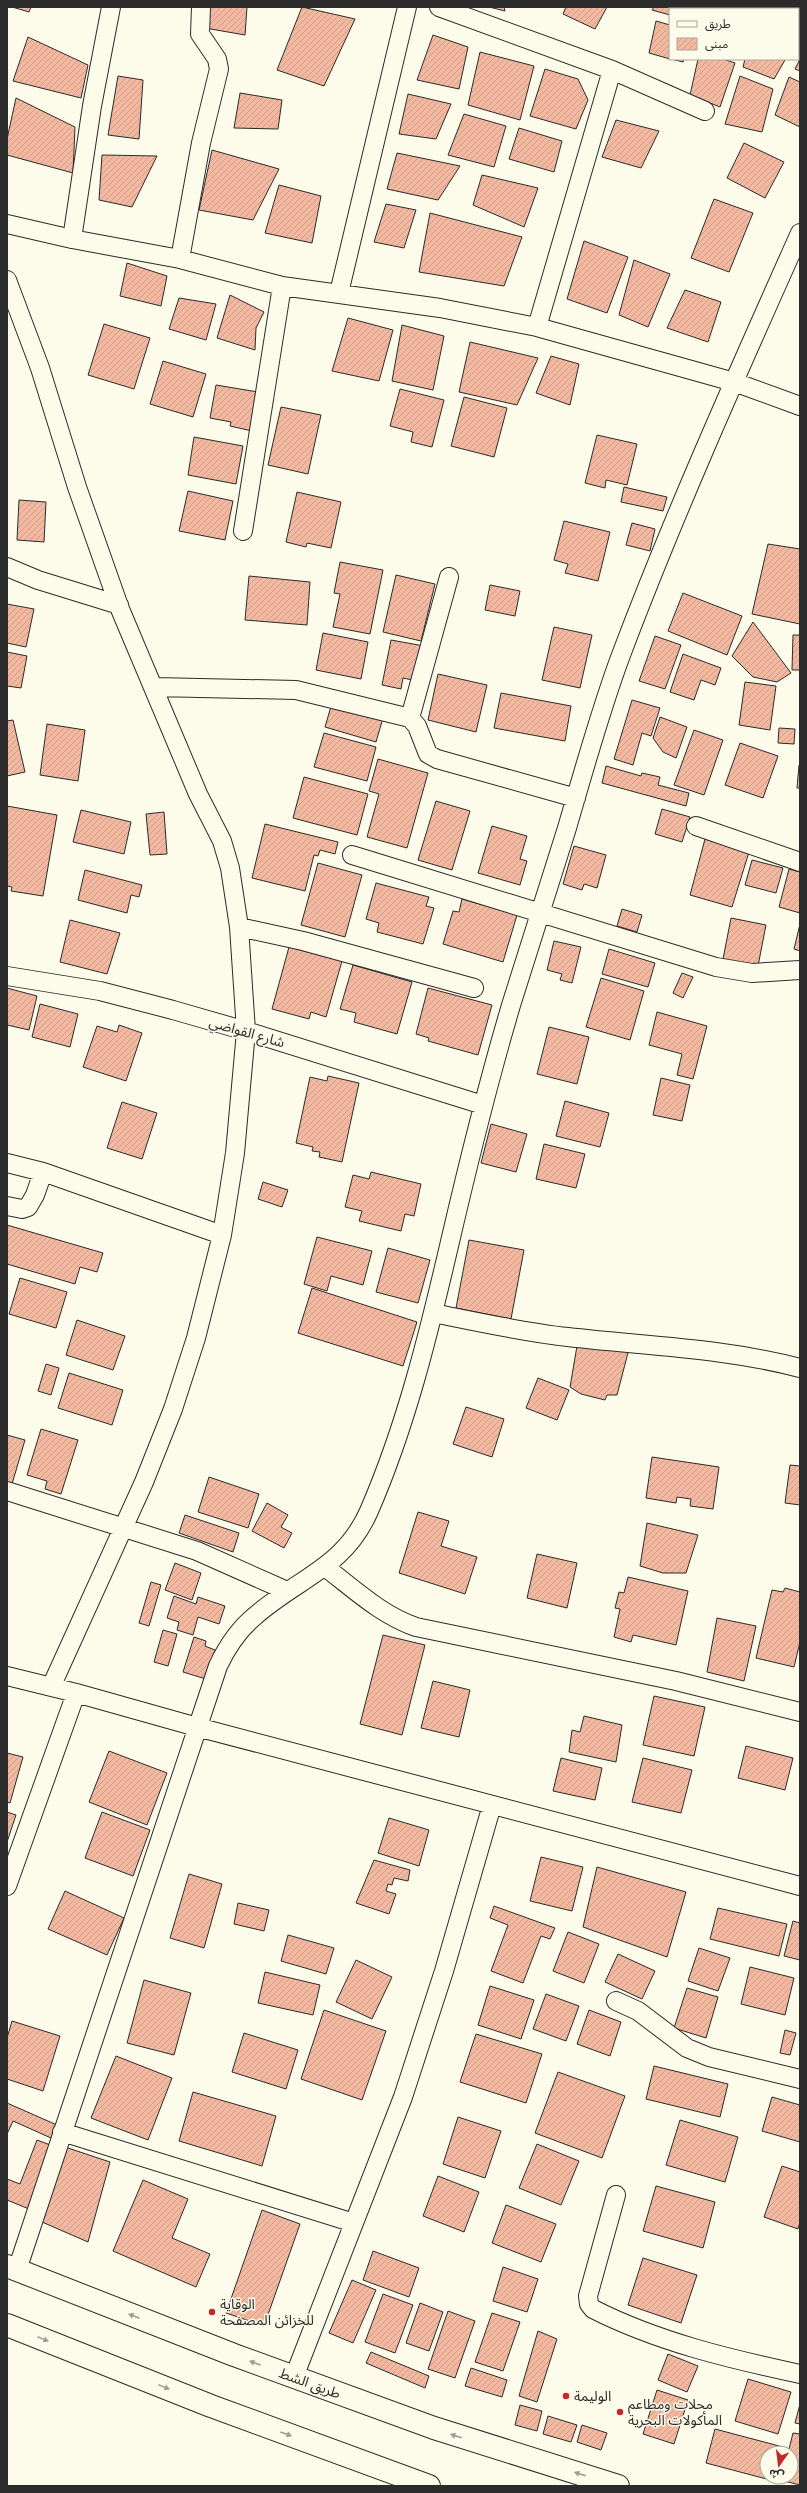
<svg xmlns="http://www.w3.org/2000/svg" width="807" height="2493" viewBox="0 0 807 2493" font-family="Montserrat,'Noto Sans Arabic',sans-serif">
	<defs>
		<pattern id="building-hatch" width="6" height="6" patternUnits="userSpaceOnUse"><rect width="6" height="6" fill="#f2b8a0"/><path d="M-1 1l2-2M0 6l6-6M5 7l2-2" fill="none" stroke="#d09e8a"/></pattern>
	</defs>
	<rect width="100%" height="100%" fill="#fdfbea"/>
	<path fill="url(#building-hatch)" stroke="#2b2b2b" d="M12 7H31L29 12Z
		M207 7H247L245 35 205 28Z
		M302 7 355 19 324 86 277 70Z
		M489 7H504L505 11Z
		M566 7H607L595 29 563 14Z
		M654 7H673L670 9V15L652 10Z
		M778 7H800V14L798 16V9Z
		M656 21 670 25V59L649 53Z
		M798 25 800 26 798 38Z
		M433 35 468 47 459 89 417 80Z
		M28 37 88 65 81 98 13 81Z
		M480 52 534 66 520 120 468 105Z
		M671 59H684L683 62Z
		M698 59H723L735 63 720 107 690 95Z
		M745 59H782L785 60 774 79 743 67Z
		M800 59V71L795 69Z
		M545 69 578 79 588 100 576 129 530 116Z
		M118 76 143 80 139 139 108 135Z
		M740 76 773 89 762 132 725 124Z
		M789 77 800 82V127L775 115Z
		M240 93 282 100 278 129 234 128Z
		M408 94 451 104 436 139 399 134Z
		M16 98 75 127 73 173 7 155V139Z
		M464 114 506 126 494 167 448 155Z
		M616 120 659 131 641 168 602 157Z
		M519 128 562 141 554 172 509 159Z
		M744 143 784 162 765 198 727 178Z
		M212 150 279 169 253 220 199 210Z
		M397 153 460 166 438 200 387 189Z
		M102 155 157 156 132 207 99 200Z
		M482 175 538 188 524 227 473 205Z
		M279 185 321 196 312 243 265 233Z
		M714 199 753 213 729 272 691 258Z
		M386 204 416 210 404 248 374 242Z
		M430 213 522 237 504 286 419 272Z
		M584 241 628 257 607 313 567 299Z
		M634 260 670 274 648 327 619 315Z
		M127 263 167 276 161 306 120 296Z
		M685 290 721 302 708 342 667 328Z
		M230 295 264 312 256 328 255 350 217 338Z
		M179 298 216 304 206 340 169 329Z
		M348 318 393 330 379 381 332 371Z
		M104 324 150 338 134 389 88 375Z
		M402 325 444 336 433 390 392 381Z
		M470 342 538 358 517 405 459 392Z
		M551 356 579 364 570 405 536 393Z
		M163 361 206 374 193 417 150 404Z
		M216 385 258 392 252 431 230 426 231 422 210 418Z
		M400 389 444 400 432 447 411 442 413 432 390 426Z
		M464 397 507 408 494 457 451 446Z
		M281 407 321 415 308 474 268 465Z
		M597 435 637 444 627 485 606 480 605 488 585 483Z
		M194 437 243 446 236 484 188 475Z
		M624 487 667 497 663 511 621 502Z
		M188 491 233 501 225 540 179 531Z
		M297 492 341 502 331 548 307 543 306 547 286 542Z
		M19 500 46 502 44 542 17 540Z
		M564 521 610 532 598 581 565 573 568 564 554 560Z
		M632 523 655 529 650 551 626 545Z
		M768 544 800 549V624L752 614Z
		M340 562 383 570 370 634 333 627 340 594 334 593Z
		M396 575 435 584 421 641 383 632Z
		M249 576 310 582 307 625 245 620Z
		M490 585 520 591 515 616 485 610Z
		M683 593 742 616 727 655 668 631Z
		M7 604 34 609 26 647 7 643Z
		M753 622 791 673 777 682 753 677 732 656Z
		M554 627 592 635 580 688 542 680Z
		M323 633 368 642 361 679 316 670Z
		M793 635H800V670H792Z
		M655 636 681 645 665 689 639 681Z
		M391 640 424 646 417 681 403 678 401 689 382 685Z
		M7 652 27 656 21 688 7 686Z
		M683 654 721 668 715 685 701 680 694 700 670 692Z
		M438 674 487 685 476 732 428 720Z
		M745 682 776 686 770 730 739 725Z
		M501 693 571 706 565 741 494 728Z
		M632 700 660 708 651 736 642 733 633 765 614 759Z
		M332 703 383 718 376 742 325 727Z
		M660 717 687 727 676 758 663 752 653 738Z
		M13 720 25 772 7 776V721Z
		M47 724 85 730 78 781 40 775Z
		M779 728 795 729 794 744 778 743Z
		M694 730 723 740 704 795 674 785Z
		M324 733 376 747 367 781 314 767Z
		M740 743 778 756 763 798 725 785Z
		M378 759 428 773 407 848 367 837 379 794 369 791Z
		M799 765 800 766V788H797Z
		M606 766 641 776 642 773 660 777 658 785 689 793 686 806 602 783Z
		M304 777 368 794 357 835 293 818Z
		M436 801 470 811 452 870 418 860Z
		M7 806 57 815 43 896 11 891 12 887 7 886Z
		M662 809 690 817 682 842 655 834Z
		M81 810 131 822 124 854 73 842Z
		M164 812 167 854 150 855 146 814Z
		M265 824 338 842 335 854 320 850 318 856 314 855 305 891 252 878Z
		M492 826 527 836 520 859 527 861 520 885 478 873Z
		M705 839 749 852 732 907 690 895Z
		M574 846 606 855 597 888 584 884 582 890 563 884Z
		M752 860 783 868 776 893 745 885Z
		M318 863 362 875 345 937 301 925Z
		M789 869 800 872V913L779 907Z
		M85 870 142 885 139 897 131 895 127 913 78 900Z
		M376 883 429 897 426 906 434 908 423 944 377 932 379 923 366 919Z
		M462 899 517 915 503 962 443 944 453 911 459 912Z
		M622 909 642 915 637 932 617 926Z
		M731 918 766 925 758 966 723 959Z
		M70 920 120 933 107 974 60 962Z
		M800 924V951L794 949Z
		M554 941 581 947 572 983 560 980 562 974 547 970Z
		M289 947 342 961 326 1017 311 1012 309 1019 272 1009Z
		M609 949 655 963 648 987 602 974Z
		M353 965 412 982 397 1034 354 1022 356 1013 340 1009Z
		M682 973 693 977 683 998 673 993Z
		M601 978 644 991 630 1040 586 1027Z
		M7 988 37 996 29 1030 7 1025Z
		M428 988 492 1005 478 1055 428 1041 429 1038 416 1034Z
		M40 1004 78 1014 70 1047 32 1037Z
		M657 1012 707 1026 693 1079 677 1075 682 1054 649 1045Z
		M119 1025 142 1033 126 1081 83 1067 97 1026 117 1032Z
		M549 1027 589 1037 577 1084 537 1074Z
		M328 1076 359 1083 342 1162 319 1157 320 1152 312 1151 313 1147 296 1143 310 1077 327 1081Z
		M661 1078 690 1085 682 1121 653 1115Z
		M565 1101 609 1113 600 1147 556 1136Z
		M122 1102 157 1113 142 1159 107 1148Z
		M491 1124 527 1134 516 1172 481 1163Z
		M544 1144 585 1154 576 1188 536 1179Z
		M371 1172 421 1184 414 1216 405 1214 401 1231 359 1221 362 1211 345 1207 353 1175 369 1179Z
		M263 1182 288 1190 282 1207 258 1199Z
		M7 1225 103 1253 97 1272 80 1267 75 1284 7 1264Z
		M317 1237 372 1251 363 1285 331 1276 327 1291 304 1284Z
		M469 1240 524 1250 511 1319 456 1308Z
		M388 1248 430 1260 418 1303 376 1292Z
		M20 1278 67 1292 56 1328 9 1314Z
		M312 1288 417 1322 403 1366 298 1333Z
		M77 1320 125 1336 113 1370 66 1355Z
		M578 1340 630 1345 617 1395H607L605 1400 581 1394 570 1387Z
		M46 1364 59 1368 51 1395 38 1391Z
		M69 1373 123 1390 112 1425 58 1408Z
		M538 1378 569 1390 557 1420 526 1408Z
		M466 1407 504 1419 492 1457 453 1444Z
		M41 1429 78 1440 61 1494 45 1489 47 1481 27 1475Z
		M7 1435 25 1440 12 1484 7 1482Z
		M652 1457 719 1467 713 1509 690 1506 691 1499 677 1497 676 1503 646 1498Z
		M790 1465 800 1466V1505L785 1503Z
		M209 1477 259 1494 248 1528 198 1512Z
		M267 1503 288 1515 281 1527 292 1533 284 1548 252 1531Z
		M418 1512 449 1521 441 1546 477 1557 465 1594 399 1573Z
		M185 1515 239 1533 233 1552 179 1533Z
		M647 1523 698 1535 686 1573H663L640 1566Z
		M537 1554 577 1563 567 1608 527 1598Z
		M175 1563 201 1573 192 1600 165 1590Z
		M628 1577 688 1591 676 1645 633 1635 631 1642 614 1637 620 1609 615 1608 619 1592 624 1593Z
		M151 1582 161 1585 149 1626 139 1623Z
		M785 1588 800 1592V1642L794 1667 756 1658 772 1590 783 1592Z
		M174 1596 196 1604 198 1597 225 1606 219 1624 198 1617 193 1635 177 1630 179 1622 167 1618Z
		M717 1618 756 1626 744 1681 707 1672Z
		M163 1630 177 1634 168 1666 154 1662Z
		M383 1635 425 1645 402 1735 360 1724Z
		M194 1637 206 1641 205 1646 215 1650 206 1679 183 1672Z
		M433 1681 470 1690 459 1737 421 1728Z
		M654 1696 705 1707 694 1756 643 1745Z
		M584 1716 622 1725 616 1762 569 1752 572 1730 580 1732Z
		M746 1746 793 1758 785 1790 738 1778Z
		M109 1751 167 1773 147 1825 89 1802Z
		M7 1753 23 1757 10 1803 7 1802Z
		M561 1758 602 1768 595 1800 553 1791Z
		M643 1758 692 1770 681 1813 632 1802Z
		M7 1812 16 1815 7 1842Z
		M102 1812 150 1830 133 1876 85 1858Z
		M389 1818 429 1830 419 1866 378 1853Z
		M541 1857 583 1867 572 1911 530 1901Z
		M374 1860 410 1870 408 1881 394 1878 392 1885 388 1884 386 1891 396 1894 389 1914 356 1903Z
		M597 1867 686 1892 667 1957 583 1927Z
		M189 1874 222 1884 204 1948 170 1938Z
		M65 1891 124 1918 107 1955 48 1929Z
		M238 1903 269 1910 264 1931 234 1924Z
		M494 1906 555 1928 550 1939 541 1936 523 1983 491 1971 508 1925 490 1918Z
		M718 1908 787 1924 779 1956 710 1939Z
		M793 1921 800 1923V1960L784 1956Z
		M568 1932 599 1944 584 1983 553 1971Z
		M288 1935 334 1948 326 1974 281 1961Z
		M699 1948 730 1958 718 1991 688 1981Z
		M618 1954 655 1971 642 1999 605 1982Z
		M356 1960 392 1977 372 2019 336 2002Z
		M750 1967 794 1978 785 2015 741 2004Z
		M265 1972 320 1985 313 2015 258 2003Z
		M144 1980 191 1993 174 2055 127 2043Z
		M490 1986 534 2000 521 2039 478 2025Z
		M687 1988 718 1997 706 2038 674 2028Z
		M546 1994 579 2006 566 2041 533 2029Z
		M324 2010 386 2031 362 2100 301 2079Z
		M589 2010 621 2022 610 2056 577 2044Z
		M12 2021 60 2036 43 2091 7 2079V2038Z
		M785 2030 796 2033 790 2055 780 2053Z
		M244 2033 298 2050 286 2089 232 2072Z
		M476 2034 542 2054 526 2103 460 2082Z
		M116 2056 172 2078 148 2140 91 2118Z
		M654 2066 728 2084 720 2117 646 2099Z
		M558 2072 625 2096 602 2158 535 2133Z
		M193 2092 276 2116 262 2166 179 2141Z
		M772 2097 800 2105V2142L762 2131Z
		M7 2103 57 2125 51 2138 13 2121 7 2134Z
		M458 2117 501 2131 485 2178 443 2164Z
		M680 2120 738 2137 725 2182 666 2165Z
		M37 2140 53 2146 29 2209 7 2200V2179L20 2184Z
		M537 2144 579 2161 561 2205 519 2188Z
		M62 2146 110 2162 88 2242 42 2222Z
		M782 2166 800 2172V2222L798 2229 764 2217Z
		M438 2176 479 2192 464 2232 423 2216Z
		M143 2180 188 2199 172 2238 210 2254 196 2287 113 2251Z
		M656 2186 715 2202 703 2248 643 2231Z
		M506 2205 556 2224 541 2262 492 2243Z
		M262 2210 300 2224 264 2326 226 2313Z
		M373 2251 419 2268 409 2297 363 2280Z
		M643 2258 697 2275 681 2323 628 2305Z
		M503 2267 538 2279 527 2312 493 2301Z
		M352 2280 376 2290 353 2343 329 2333Z
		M383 2294 413 2305 395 2353 365 2342Z
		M420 2303 443 2312 429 2351 406 2343Z
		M448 2311 475 2321 455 2378 428 2369Z
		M492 2313 520 2322 503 2371 475 2362Z
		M538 2331 557 2339 537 2402 519 2396Z
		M371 2352 429 2376 425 2388 366 2363Z
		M668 2354 698 2366 687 2392 658 2380Z
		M471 2368 507 2380 502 2397 465 2386Z
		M748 2379 791 2392 778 2434 735 2421Z
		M657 2390 688 2400 674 2444 643 2434Z
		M800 2404V2424L795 2423Z
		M520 2405 542 2411 537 2431 515 2425Z
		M548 2416 577 2425 571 2442 543 2434Z
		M582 2425 607 2433 601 2450 577 2442Z
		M715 2429 783 2447 781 2453H767V2477H775L774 2481 706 2463Z
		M793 2433 800 2434V2485L780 2480 781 2477H791V2453H788Z"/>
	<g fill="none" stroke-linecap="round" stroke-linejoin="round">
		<g stroke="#2b2b2b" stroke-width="20">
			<path id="street" d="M439 7 612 70 705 111
				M7 224 72 239 180 259 282 286 440 308 537 327 734 382 800 406
				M72 239 92 106 111 7
				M180 259 201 143 219 69 217 59 200 34 201 7
				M7 280 40 368 77 487 120 609 198 794 222 841 230 868 239 927 246 1031 235 1153 222 1235 196 1338 173 1409 144 1482 51 1687
				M339 293 407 7
				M537 327 612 70
				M243 531 282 286
				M7 567 38 580 119 605
				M155 687 296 690 410 718 417 726 428 754 437 759 576 798
				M410 718 449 577
				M696 826 800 862
				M352 855 716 967 752 973 800 970
				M239 927 303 941 474 988
				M7 976 100 991 173 1010 246 1031 483 1105
				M7 1163 43 1172 222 1235
				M7 1206 22 1209 28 1207 35 1195 43 1172
				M433 1313C478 1322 522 1332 568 1337 645 1346 724 1348 800 1368
				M7 1491 197 1551 287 1591
				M325 1567C354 1589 381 1615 416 1627L676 1681 800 1712
				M7 1676 76 1693 197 1727 800 1886
				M7 1886 76 1693
				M616 2001 638 2011 687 2048 709 2057 800 2079
				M62 2132 354 2223
				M616 2195 588 2296 589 2304 593 2309C658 2342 730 2359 800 2374
				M17 2270 218 1666C227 1647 238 1630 255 1616 298 1578 344 1568 369 1511 406 1426 428 1336 449 1246 468 1164 488 1082 512 1002 530 944 549 886 567 828 584 770 600 711 621 655 675 512 738 372 800 233
				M294 2377 403 2097 444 1971 492 1805"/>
		</g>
		<g stroke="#2b2b2b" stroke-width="24">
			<path id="highway" d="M7 2266 234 2355 434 2428 618 2486
				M7 2325 211 2406 429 2486"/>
		</g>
		<use href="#street" stroke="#fdfbea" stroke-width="18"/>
		<use href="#highway" stroke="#fdfbea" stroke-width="22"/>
	</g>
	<defs><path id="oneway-solid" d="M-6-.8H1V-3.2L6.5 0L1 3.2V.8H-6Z"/></defs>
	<g fill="#9e9d94">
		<use href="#oneway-solid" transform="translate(134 2316) rotate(-159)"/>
		<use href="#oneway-solid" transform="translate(43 2339) rotate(22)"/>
		<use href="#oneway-solid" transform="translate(255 2363) rotate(-160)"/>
		<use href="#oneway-solid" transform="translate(164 2387) rotate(22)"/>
		<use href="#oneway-solid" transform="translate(286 2434) rotate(20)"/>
		<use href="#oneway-solid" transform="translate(456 2436) rotate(-163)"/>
		<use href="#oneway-solid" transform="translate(580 2474) rotate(-163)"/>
	</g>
	<g fill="#c62828" stroke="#fdfbea" stroke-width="1.5">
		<circle cx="212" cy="2312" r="4"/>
		<circle cx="566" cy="2396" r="4"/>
		<circle cx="620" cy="2412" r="4"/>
	</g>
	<g text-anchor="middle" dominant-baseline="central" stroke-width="3" stroke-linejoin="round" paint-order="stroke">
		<g font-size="14" fill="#2b2b2b" stroke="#fdfbea">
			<text transform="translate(247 1032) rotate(16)">شارع القواضي</text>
			<text transform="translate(310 2383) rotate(20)">طريق الشط</text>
		</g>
		<g font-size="14" fill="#2b2b2b" stroke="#fdfbea" text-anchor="start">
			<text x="220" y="2304">الوقاية<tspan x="220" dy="16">للخزائن المصفحة</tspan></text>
			<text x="574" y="2396">الوليمة</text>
			<text x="628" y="2404">محلات ومطاعم<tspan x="628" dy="16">المأكولات البحرية</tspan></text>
		</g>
	</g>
	<rect width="807" height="2493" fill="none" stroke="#2b2b2b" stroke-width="16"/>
	<rect x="669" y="8" width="130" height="52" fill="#fdfbea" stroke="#a9a89e"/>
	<rect x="677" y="21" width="20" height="6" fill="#fdfbea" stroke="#a9a89e"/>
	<text x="705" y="28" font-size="12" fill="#2b2b2b">طريق</text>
	<rect x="677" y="38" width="20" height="12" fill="url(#building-hatch)" stroke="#a9a89e"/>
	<text x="705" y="48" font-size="12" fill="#2b2b2b">مبنى</text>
	<g transform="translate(779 2465) rotate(194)"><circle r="19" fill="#fdfbea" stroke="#a9a89e"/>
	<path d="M0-3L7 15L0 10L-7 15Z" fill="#c62828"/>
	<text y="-6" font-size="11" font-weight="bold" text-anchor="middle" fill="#2b2b2b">ش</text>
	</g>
</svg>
